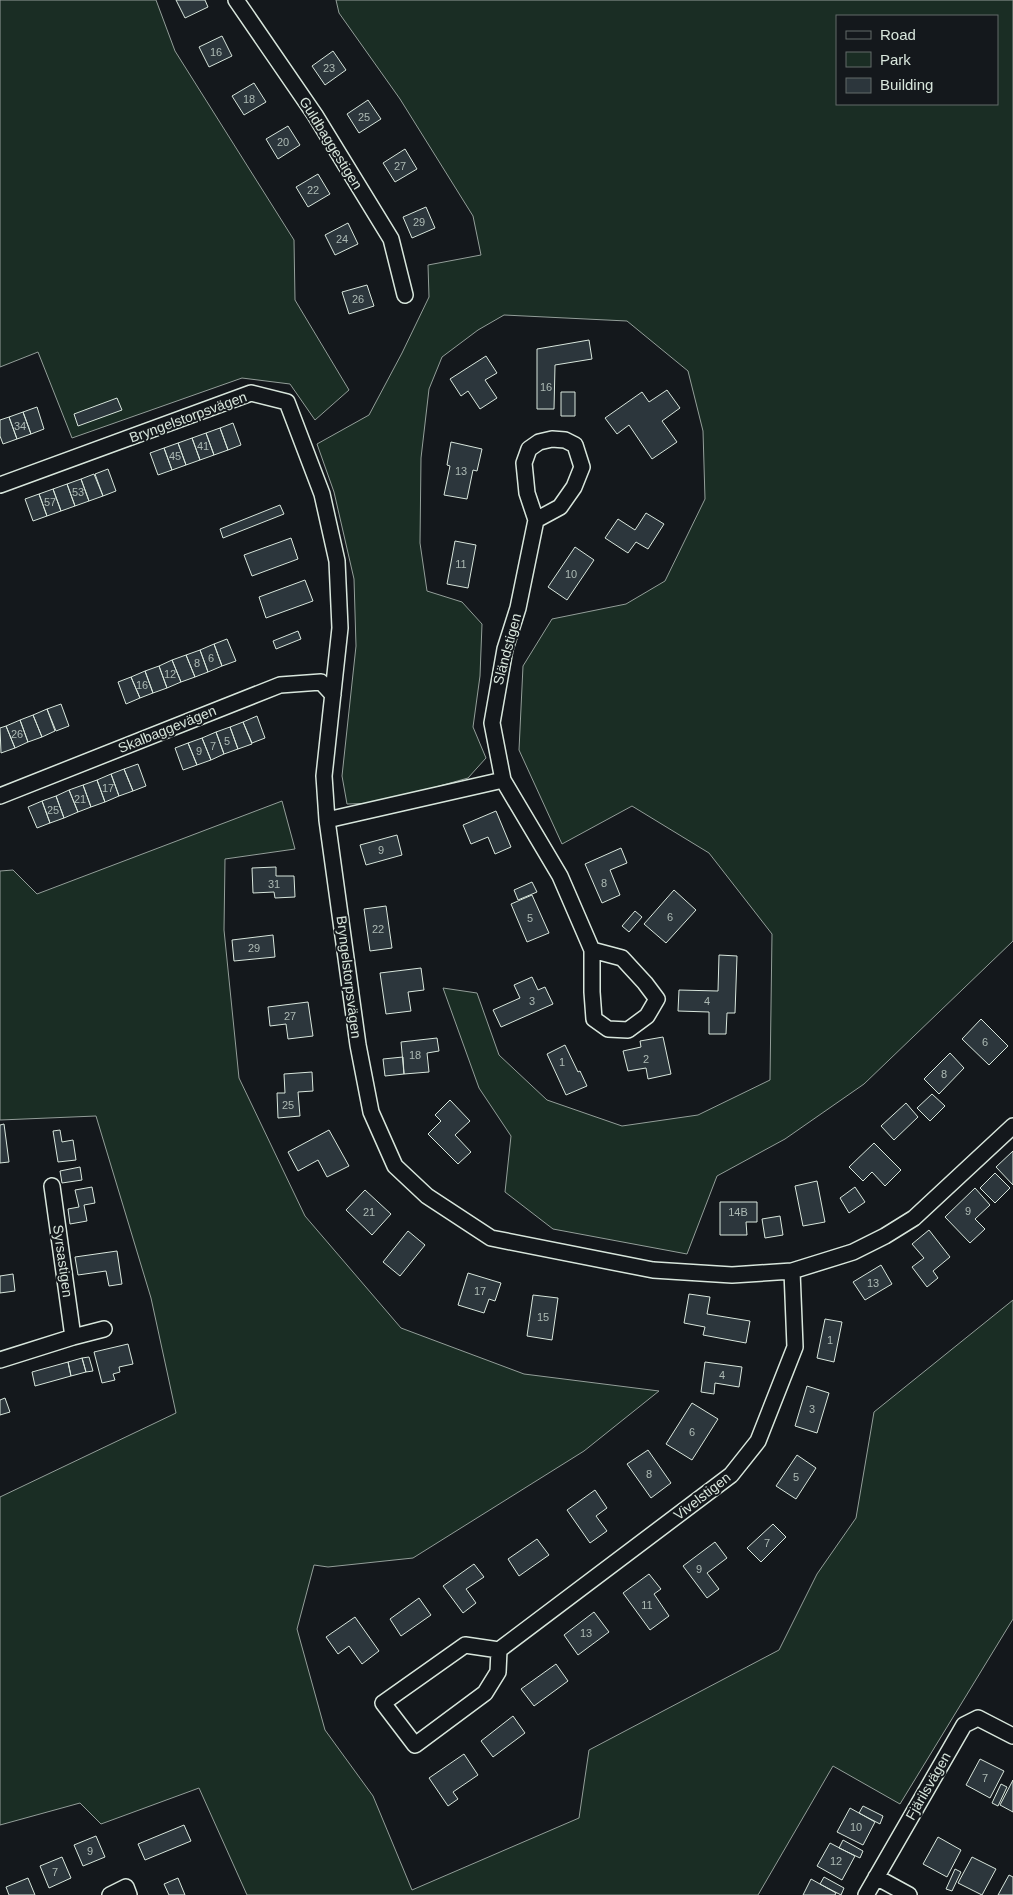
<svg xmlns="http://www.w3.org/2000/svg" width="1013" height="1895" viewBox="0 0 1013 1895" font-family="Arial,sans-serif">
	<rect width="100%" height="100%" fill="#14181c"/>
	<path fill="#1a2d24" stroke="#939e99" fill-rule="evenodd" d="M0 0H156L175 51 294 240 295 300 349 390 315 420 290 384 242 378 72 438 38 352 0 367Z
		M336 0H1013V941L864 1084 785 1139 717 1176 687 1254 553 1229 505 1192 511 1136 479 1088 443 988 477 993 499 1055 547 1100 622 1126 698 1115 770 1080 772 934 709 853 632 806 562 844 519 750 523 666 552 619 626 604 665 581 705 499 703 431 688 371 627 321 504 315 478 330 442 357 429 389 421 458 420 543 427 591 462 602 482 624 480 676 473 727 486 758 468 778 379 803 347 804 342 776 356 646 354 579 334 492 317 444 369 415 402 353 429 297 428 265 481 255 473 216 400 99 339 13ZM837 16H997V104H837Z
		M282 801 295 849 225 859 224 930 239 1078 305 1216 401 1328 524 1374 659 1391 584 1451 413 1558 328 1567 314 1565 297 1629 325 1730 373 1796 412 1890 579 1818 589 1750 779 1650 817 1574 856 1518 874 1412 1013 1300V1619L900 1804 833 1766 758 1895H247L199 1788 101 1824 80 1803 0 1825V1497L176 1413 151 1298 96 1116 0 1120V871L13 870 37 894Z"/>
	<path fill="#2c363c" stroke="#d8e6dc" d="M176 0H205L208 7 185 18Z
		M222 36 232 56 209 67 199 47Z
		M333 51 346 70 325 85 312 66Z
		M254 83 266 102 244 115 232 96Z
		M368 100 381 119 359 133 347 114Z
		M288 126 300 145 278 159 266 139Z
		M405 149 417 169 395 182 383 163Z
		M318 174 330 194 308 207 296 187Z
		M426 207 435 228 412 238 403 217Z
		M348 223 358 244 335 255 325 235Z
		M367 285 374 306 349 314 342 292Z
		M589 340 592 359 555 365 554 409H537V349Z
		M486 356 497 373 485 380 497 398 480 409 468 391 461 396 450 379Z
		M667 390 680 408 662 421 677 442 652 459 629 425 617 434 605 418 642 392 649 402Z
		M561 392H575V416H561Z
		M117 398 122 410 78 426 74 414Z
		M37 407 44 429 31 434 23 412Z
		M23 412 31 434 17 439 9 417Z
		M9 417 17 439 3 444 0 436V420Z
		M233 423 241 445 228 450 220 428Z
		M220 428 228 450 214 455 206 433Z
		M206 433 214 455 200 460 192 438Z
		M192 438 200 460 186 465 178 443Z
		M451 442 482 449 477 471 473 470 467 499 444 495 450 466 447 465Z
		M178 443 186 465 172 470 164 448Z
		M164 448 172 470 158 475 150 453Z
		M108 469 116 491 103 496 95 474Z
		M94 474 103 496 89 501 81 479Z
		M81 479 89 501 75 506 67 484Z
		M67 484 75 506 61 511 53 489Z
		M53 489 61 511 47 516 39 494Z
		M39 494 47 516 33 521 25 499Z
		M280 505 284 514 223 538 220 529Z
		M646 513 664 524 648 549 636 542 628 553 605 538 618 519 635 530Z
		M291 538 298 559 252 576 244 555Z
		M455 541 476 545 468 588 447 584Z
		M575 547 594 560 567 600 548 587Z
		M305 580 313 601 266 618 259 597Z
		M298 631 301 639 276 649 273 641Z
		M227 639 236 661 222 666 214 644Z
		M214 644 222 666 208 672 200 650Z
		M200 650 208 672 195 677 186 655Z
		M186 655 195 677 181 682 172 660Z
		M172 660 181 682 167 688 159 666Z
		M159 666 167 688 153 693 145 671Z
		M145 671 153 693 140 698 131 677Z
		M131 677 140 698 126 704 118 682Z
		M61 704 69 726 56 731 47 709Z
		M47 709 55 731 42 737 33 715Z
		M33 715 42 737 28 742 20 720Z
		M257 716 265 738 252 743 243 722Z
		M20 720 28 742 15 748 6 726Z
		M243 722 252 744 238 749 230 727Z
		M6 726 15 748 1 753 0 728Z
		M230 727 238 749 224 754 216 732Z
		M216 732 224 754 211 760 202 738Z
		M202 738 211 760 197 765 188 743Z
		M188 743 197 765 183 770 175 748Z
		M138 764 146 786 133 791 124 769Z
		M124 769 133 791 119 796 111 774Z
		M111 774 119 796 105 802 97 780Z
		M97 780 105 802 91 807 83 785Z
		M83 785 91 807 78 812 69 790Z
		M69 790 78 812 64 818 56 796Z
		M56 796 64 818 50 823 42 801Z
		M42 801 50 823 37 828 28 807Z
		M496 811 511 847 495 854 488 837 471 844 463 825Z
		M397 835 402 855 366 865 360 845Z
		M621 848 627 863 610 870 620 895 602 903 585 864Z
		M276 867V876H294L295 897 275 898 274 892 253 893 252 868Z
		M532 882 537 892 518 900 514 890Z
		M674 890 696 910 666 943 644 924Z
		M532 895 549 933 527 942 511 904Z
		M386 906 392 948 370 951 364 909Z
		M635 911 642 917 629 932 622 926Z
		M273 935 275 957 234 961 232 940Z
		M719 955 737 956 735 1013H727L726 1034H709V1012L678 1011 679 990 718 991Z
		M421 968 424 990 408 992 411 1011 386 1014 380 973Z
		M532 977 538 990 545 987 553 1004 501 1027 493 1010 520 998 514 985Z
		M308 1002 313 1036 288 1039 286 1024 270 1026 268 1007Z
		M981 1019 1008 1046 989 1065 962 1039Z
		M663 1037 671 1074 648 1079 646 1068 628 1071 623 1051 641 1047 640 1041Z
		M437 1038 439 1051 427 1053 429 1072 404 1074 401 1042Z
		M565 1045 578 1072 580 1071 587 1086 566 1095 547 1054Z
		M950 1053 964 1068 939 1094 924 1079Z
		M403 1057 404 1074 385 1076 383 1059Z
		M312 1072 313 1091 298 1092 300 1116 278 1118 277 1093H285L284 1074Z
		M932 1094 945 1106 930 1121 917 1108Z
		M450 1100 470 1121 455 1135 471 1152 458 1164 428 1134 441 1121 435 1115Z
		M906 1103 918 1117 894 1140 881 1126Z
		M4 1124 9 1162 0 1163V1125Z
		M60 1130 62 1142 73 1140 76 1160 58 1162 53 1131Z
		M329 1130 349 1166 327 1177 318 1160 298 1171 288 1152Z
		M874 1143 901 1170 885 1186 872 1172 863 1181 849 1167Z
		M1013 1151V1185L996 1167Z
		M80 1167 82 1180 62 1183 60 1171Z
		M995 1173 1010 1188 995 1203 980 1188Z
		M817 1181 825 1222 803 1226 795 1186Z
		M92 1187 95 1203 84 1205 87 1221 70 1224 68 1209 79 1207 75 1190Z
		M855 1187 865 1202 849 1213 840 1198Z
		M975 1188 990 1205 975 1219 985 1229 970 1243 945 1217Z
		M365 1190 391 1214 372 1235 346 1210Z
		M720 1202H757V1222H746L747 1235H720Z
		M780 1216 783 1235 765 1238 762 1219Z
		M929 1230 950 1257 933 1271 938 1278 927 1287 912 1267 924 1258 912 1244Z
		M408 1231 425 1245 400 1276 383 1262Z
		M117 1251 122 1284 109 1286 106 1271 78 1275 75 1257Z
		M881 1265 892 1284 865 1300 853 1282Z
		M468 1273 501 1283 495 1301 489 1299 484 1313 458 1305Z
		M13 1274 15 1291 0 1293V1276Z
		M689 1294 710 1297 707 1314 750 1321 746 1343 703 1335 705 1327 684 1323Z
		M533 1295 558 1298 552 1340 527 1336Z
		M825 1319 842 1322 834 1362 817 1358Z
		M128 1344 133 1364 119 1367 120 1372 113 1374 115 1380 102 1383 94 1352Z
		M89 1357 93 1371 86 1372 82 1358Z
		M82 1358 86 1372 71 1376 68 1362Z
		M68 1362 71 1376 35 1386 32 1372Z
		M705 1362 742 1367 739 1387 715 1383 714 1394 701 1392Z
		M807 1386 829 1393 817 1433 795 1426Z
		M5 1398 10 1412 0 1415V1400Z
		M692 1403 718 1419 692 1460 666 1444Z
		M648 1450 671 1483 651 1498 627 1464Z
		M797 1455 816 1468 796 1499 776 1486Z
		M595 1490 607 1508 596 1516 607 1531 590 1543 567 1510Z
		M773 1524 786 1537 761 1562 747 1548Z
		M537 1539 549 1555 519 1576 508 1559Z
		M715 1542 727 1558 707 1573 719 1589 707 1598 683 1566Z
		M474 1564 484 1577 466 1589 476 1603 463 1613 443 1586Z
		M649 1574 661 1589 654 1594 669 1616 650 1630 623 1593Z
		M419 1598 431 1615 401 1636 390 1619Z
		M594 1612 609 1632 578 1655 564 1635Z
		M355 1617 379 1651 362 1664 349 1646 338 1654 326 1637Z
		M556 1664 568 1681 534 1706 521 1689Z
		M513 1716 525 1733 493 1757 481 1741Z
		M464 1754 478 1775 453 1792 458 1799 448 1806 429 1778Z
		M980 1759 1004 1771 990 1798 966 1785Z
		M1013 1780V1812L1000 1805Z
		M1001 1784 1007 1787 998 1806 992 1803Z
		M863 1806 883 1816 880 1824 859 1813Z
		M850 1808 875 1822 863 1845 837 1832Z
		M184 1825 191 1841 145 1860 138 1844Z
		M96 1836 105 1857 83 1866 74 1845Z
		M938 1837 961 1850 947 1877 923 1864Z
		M843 1840 863 1851 860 1858 839 1848Z
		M830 1843 855 1856 842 1880 817 1866Z
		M62 1857 71 1878 49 1888 40 1866Z
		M972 1857 996 1869 982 1895 958 1883Z
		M955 1869 961 1872 952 1891 946 1889Z
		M1009 1875 1013 1877V1895H998Z
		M824 1877 844 1888 841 1895 820 1884Z
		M28 1878 35 1895H9L6 1887Z
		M178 1878 185 1895H169L164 1884Z
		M811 1879 836 1893 835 1895H803Z"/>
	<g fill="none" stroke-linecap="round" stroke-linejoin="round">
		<g stroke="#d8e6dc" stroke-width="18">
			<path id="street" d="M236 0 315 115 391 239 405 295
				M0 485 251 393 287 402 322 494 337 561 340 628 324 776 327 820 358 1045 371 1112 395 1166 427 1196 491 1238 653 1270 732 1275 792 1271 853 1252 885 1236 914 1218 1013 1126
				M536 520 560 507 574 487 582 467 575 445 565 440 552 439 539 442 529 449 524 463 527 493 536 520 518 608 505 649 492 723 503 780 560 876 592 950V992L594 1019 608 1029 628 1030 647 1016 657 999 645 983 622 958 592 950
				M0 796 280 685 321 682 333 695
				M327 820 503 780
				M52 1186 73 1337
				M0 1360 73 1337 104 1329
				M499 1650 498 1672 485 1693 415 1745 383 1703 465 1645 499 1650 731 1475 758 1441 795 1347 792 1271
				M876 1877 909 1895
				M110 1895 126 1887 129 1895
				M866 1895 964 1725 978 1718 1013 1736"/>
		</g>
		<use href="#street" stroke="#14181c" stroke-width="15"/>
	</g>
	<g text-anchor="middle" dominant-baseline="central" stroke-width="4" stroke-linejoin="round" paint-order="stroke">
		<g font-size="11" fill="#adbab4">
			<text x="216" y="52">16</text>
			<text x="329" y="68">23</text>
			<text x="249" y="99">18</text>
			<text x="364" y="117">25</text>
			<text x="283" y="142">20</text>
			<text x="400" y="166">27</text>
			<text x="313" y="190">22</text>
			<text x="419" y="222">29</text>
			<text x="342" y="239">24</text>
			<text x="358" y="299">26</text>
			<text x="546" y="387">16</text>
			<text x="20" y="426">34</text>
			<text x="203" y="446">41</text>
			<text x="175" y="456">45</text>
			<text x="461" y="471">13</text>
			<text x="78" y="492">53</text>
			<text x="50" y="502">57</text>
			<text x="461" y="564">11</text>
			<text x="571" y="574">10</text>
			<text x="211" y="658">6</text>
			<text x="197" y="663">8</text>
			<text x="170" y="674">12</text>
			<text x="142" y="685">16</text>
			<text x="17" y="734">26</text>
			<text x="227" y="741">5</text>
			<text x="213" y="746">7</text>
			<text x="199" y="751">9</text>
			<text x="108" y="788">17</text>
			<text x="80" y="799">21</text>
			<text x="53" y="810">25</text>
			<text x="381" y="850">9</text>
			<text x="604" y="883">8</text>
			<text x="274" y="884">31</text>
			<text x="670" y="917">6</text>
			<text x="530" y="918">5</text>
			<text x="378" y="929">22</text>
			<text x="254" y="948">29</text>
			<text x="532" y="1001">3</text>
			<text x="707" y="1001">4</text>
			<text x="290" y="1016">27</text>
			<text x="985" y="1042">6</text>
			<text x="415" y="1055">18</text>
			<text x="646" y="1059">2</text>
			<text x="562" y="1062">1</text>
			<text x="944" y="1074">8</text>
			<text x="288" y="1105">25</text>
			<text x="968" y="1211">9</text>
			<text x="369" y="1212">21</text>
			<text x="738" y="1212">14B</text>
			<text x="873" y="1283">13</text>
			<text x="480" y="1291">17</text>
			<text x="543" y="1317">15</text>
			<text x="830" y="1340">1</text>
			<text x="722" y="1375">4</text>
			<text x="812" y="1409">3</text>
			<text x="692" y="1432">6</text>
			<text x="649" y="1474">8</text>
			<text x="796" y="1477">5</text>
			<text x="767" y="1543">7</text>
			<text x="699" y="1569">9</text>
			<text x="647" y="1605">11</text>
			<text x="586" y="1633">13</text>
			<text x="985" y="1778">7</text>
			<text x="856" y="1827">10</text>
			<text x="90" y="1851">9</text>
			<text x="836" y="1861">12</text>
			<text x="55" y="1872">7</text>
		</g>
		<g font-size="14" fill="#d8e6dc" stroke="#14181c">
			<text transform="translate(331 143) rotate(58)">Guldbaggestigen</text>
			<text transform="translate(188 417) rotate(-20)">Bryngelstorpsvägen</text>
			<text transform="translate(507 649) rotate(-75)">Sländstigen</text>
			<text transform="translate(167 729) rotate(-22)">Skalbaggevägen</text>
			<text transform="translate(349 977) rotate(83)">Bryngelstorpsvägen</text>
			<text transform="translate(63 1261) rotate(82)">Syrsastigen</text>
			<text transform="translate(702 1496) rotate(-38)">Vivelstigen</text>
			<text transform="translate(928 1786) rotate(-60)">Fjärilsvägen</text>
		</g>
	</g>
	<rect x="836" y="15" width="162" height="90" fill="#14181c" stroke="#626a69"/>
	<rect x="846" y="31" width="25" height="8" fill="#14181c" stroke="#626a69"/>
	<text x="880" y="40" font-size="15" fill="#d8e6dc">Road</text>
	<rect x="846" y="52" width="25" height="15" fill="#1a2d24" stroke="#626a69"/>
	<text x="880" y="65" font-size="15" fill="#d8e6dc">Park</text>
	<rect x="846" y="78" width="25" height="15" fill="#2c363c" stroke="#626a69"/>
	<text x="880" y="90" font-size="15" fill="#d8e6dc">Building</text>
</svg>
